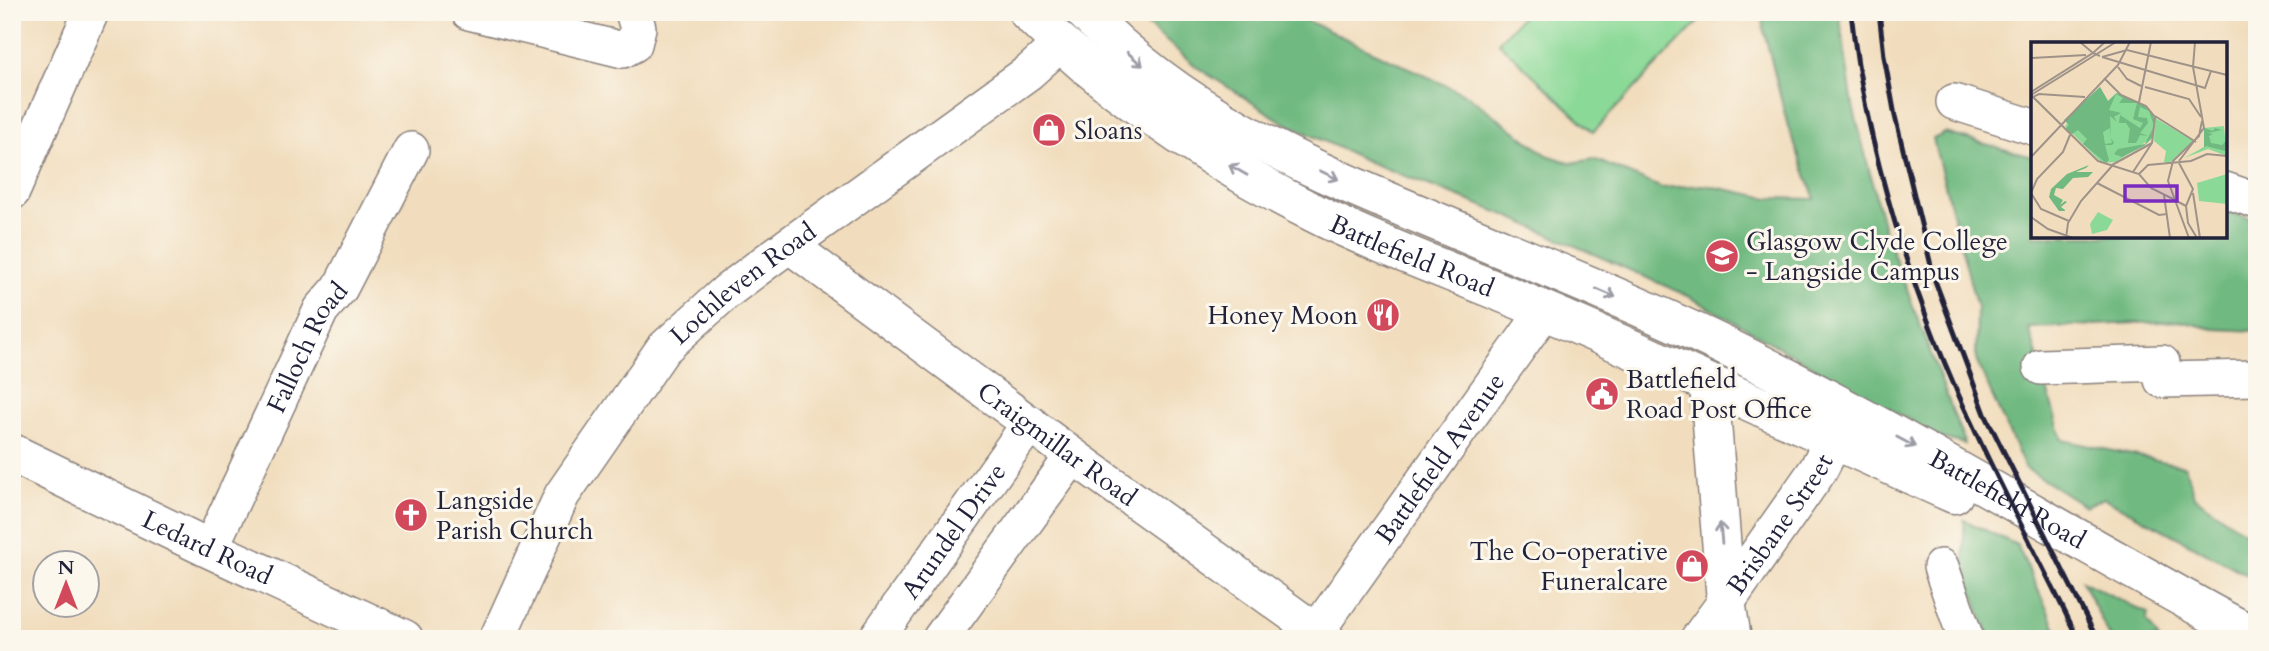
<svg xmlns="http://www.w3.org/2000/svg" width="2269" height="651" viewBox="0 0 2269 651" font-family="Cardo,serif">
	<rect width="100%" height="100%" fill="#fbf7ec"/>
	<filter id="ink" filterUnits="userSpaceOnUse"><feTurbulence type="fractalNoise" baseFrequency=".0143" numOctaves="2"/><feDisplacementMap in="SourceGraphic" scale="14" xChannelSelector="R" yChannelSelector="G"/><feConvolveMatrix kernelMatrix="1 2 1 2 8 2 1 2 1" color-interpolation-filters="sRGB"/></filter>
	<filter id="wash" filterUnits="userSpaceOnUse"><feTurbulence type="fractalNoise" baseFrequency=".00686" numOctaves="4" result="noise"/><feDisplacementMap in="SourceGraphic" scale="28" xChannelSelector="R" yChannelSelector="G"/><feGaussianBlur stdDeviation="1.57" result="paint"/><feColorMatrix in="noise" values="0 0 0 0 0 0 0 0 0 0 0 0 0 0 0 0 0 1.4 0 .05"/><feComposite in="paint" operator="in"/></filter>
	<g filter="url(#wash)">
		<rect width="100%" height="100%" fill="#f1ddbd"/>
		<path fill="#8bd997" stroke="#567e69" stroke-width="2" d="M1526 12H1698L1703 17 1593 132 1498 42Z"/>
		<path fill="#70b980" stroke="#496e5e" stroke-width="2" d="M1132 12H1289L1467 95 1547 155 1571 163 1594 159 1662 188 1704 185 1769 198 1815 199 1788 127 1763 27 1762 12H1839L1853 106 1884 229 1965 444 1941 438 1688 296 1508 216 1369 162 1283 122 1198 68Z
			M1945 133 2033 157V236H2225V211L2257 220V331L2213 329 2181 321 2029 328 2062 440 2185 466 2194 496 2257 541V580L2104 498 2085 506 2025 468 1976 360 1977 308 1933 139Z
			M1964 520 2017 545 2061 639H1991L1984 625 1964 565Z
			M2082 581 2149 614 2146 620 2159 639H2111Z"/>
	</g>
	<g filter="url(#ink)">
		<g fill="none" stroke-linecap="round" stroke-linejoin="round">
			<g stroke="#8a807c" stroke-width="38">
				<g id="minor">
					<path d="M469 12 623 50 634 44 638 28 633 12"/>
					<path d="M1954 102 2033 127"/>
					<path d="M2225 190 2257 201"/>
					<path d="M12 192 91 12"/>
					<path id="s1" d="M789 245 1073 456 1327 639"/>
					<path d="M2041 367 2162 363V380L2257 378"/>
					<path id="s2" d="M210 549 321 310 340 288 411 150"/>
					<path d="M1941 567 1966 639"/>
					<path id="s3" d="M497 639 562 495 663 349 726 292 767 261 1029 72 1060 44"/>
					<path id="s4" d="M876 639 1030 423"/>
					<path d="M940 639 1073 456"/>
					<path id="s5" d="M1311 639 1545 310"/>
					<path d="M1698 639 1726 601"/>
				</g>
			</g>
			<g stroke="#8a807c" stroke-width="41">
				<g id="tertiary">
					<path d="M1713 387 1710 398 1726 601 1732 639"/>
					<path id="s6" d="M12 453 210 549 404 639"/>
					<path id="s7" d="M1726 601 1818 470 1834 439"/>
				</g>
			</g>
			<g stroke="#8a807c" stroke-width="41">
				<g id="secondary">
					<path id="s8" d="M1028 12C1113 97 1218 166 1326 219 1397 253 1472 279 1545 311 1682 370 1818 433 1954 494"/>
					<path id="s9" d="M1085 12C1180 113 1307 168 1433 220 1525 259 1619 296 1710 339 1897 429 2073 540 2257 638"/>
				</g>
			</g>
			<use href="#minor" stroke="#fff" stroke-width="35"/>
			<use href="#tertiary" stroke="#fff" stroke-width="38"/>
			<use href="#secondary" stroke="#fff" stroke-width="38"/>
			<path stroke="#22223b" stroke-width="5" d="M1851 12C1865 146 1914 303 1972 424 2005 497 2044 567 2078 639
				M1879 12 1884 56 1895 116 1934 278 1985 414 2097 639"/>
		</g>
		<defs><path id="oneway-shaft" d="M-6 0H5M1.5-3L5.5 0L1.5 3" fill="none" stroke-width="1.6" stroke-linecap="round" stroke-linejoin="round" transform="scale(1.75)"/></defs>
		<g stroke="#9c9ca7">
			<use href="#oneway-shaft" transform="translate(1135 59) rotate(41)"/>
			<use href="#oneway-shaft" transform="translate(1238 170) rotate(-150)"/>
			<use href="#oneway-shaft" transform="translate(1329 175) rotate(25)"/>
			<use href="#oneway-shaft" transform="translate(1606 293) rotate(23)"/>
			<use href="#oneway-shaft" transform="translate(1906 442) rotate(28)"/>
			<use href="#oneway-shaft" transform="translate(1721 533) rotate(-95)"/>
		</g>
	</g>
	<defs>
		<g id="shop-disc" transform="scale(1.75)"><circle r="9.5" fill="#d1495b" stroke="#fbf7ec"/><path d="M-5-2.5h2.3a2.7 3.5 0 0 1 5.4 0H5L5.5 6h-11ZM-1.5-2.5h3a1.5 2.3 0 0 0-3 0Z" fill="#fff"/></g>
		<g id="university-disc" transform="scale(1.75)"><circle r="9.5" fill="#d1495b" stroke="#fbf7ec"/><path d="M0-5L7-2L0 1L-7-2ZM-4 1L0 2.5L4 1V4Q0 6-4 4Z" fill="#fff"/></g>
		<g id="restaurant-disc" transform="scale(1.75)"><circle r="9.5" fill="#d1495b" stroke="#fbf7ec"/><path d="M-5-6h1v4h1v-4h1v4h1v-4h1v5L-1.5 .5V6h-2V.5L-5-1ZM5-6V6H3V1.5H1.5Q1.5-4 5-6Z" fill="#fff"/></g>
		<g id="civic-disc" transform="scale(1.75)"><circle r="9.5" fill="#d1495b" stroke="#fbf7ec"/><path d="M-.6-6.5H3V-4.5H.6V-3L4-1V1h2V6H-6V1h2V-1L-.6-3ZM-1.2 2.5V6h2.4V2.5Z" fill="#fff"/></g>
		<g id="church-disc" transform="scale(1.75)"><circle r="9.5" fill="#d1495b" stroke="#fbf7ec"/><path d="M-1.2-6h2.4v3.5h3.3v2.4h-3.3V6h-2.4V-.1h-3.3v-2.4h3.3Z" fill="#fff"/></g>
	</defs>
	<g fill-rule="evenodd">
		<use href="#shop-disc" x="1049" y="130"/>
		<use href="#university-disc" x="1722" y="256"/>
		<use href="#restaurant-disc" x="1383" y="315"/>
		<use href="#civic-disc" x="1602" y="394"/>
		<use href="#church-disc" x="411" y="515"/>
		<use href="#shop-disc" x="1692" y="566"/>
	</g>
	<g text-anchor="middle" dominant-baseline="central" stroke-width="6" stroke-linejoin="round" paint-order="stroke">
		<g font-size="26" fill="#22223b" stroke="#fbf7ec" text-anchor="start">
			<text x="1074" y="130">Sloans</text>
			<text x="1746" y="241">Glasgow Clyde College<tspan x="1746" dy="30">- Langside Campus</tspan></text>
			<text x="1358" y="315" text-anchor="end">Honey Moon</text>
			<text x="1626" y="379">Battlefield<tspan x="1626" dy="30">Road Post Office</tspan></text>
			<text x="436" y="500">Langside<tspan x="436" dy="30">Parish Church</tspan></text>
			<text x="1668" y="551" text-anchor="end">The Co-operative<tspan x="1668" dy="30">Funeralcare</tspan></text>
		</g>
		<g font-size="26" fill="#22223b" stroke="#fbf7ec">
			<text stroke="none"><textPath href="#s8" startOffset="458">Battlefield Road</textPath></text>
			<text stroke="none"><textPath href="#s3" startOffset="439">Lochleven Road</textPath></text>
			<text stroke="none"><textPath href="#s2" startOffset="224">Falloch Road</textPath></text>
			<text stroke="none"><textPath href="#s1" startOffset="334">Craigmillar Road</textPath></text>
			<text stroke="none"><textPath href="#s5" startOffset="222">Battlefield Avenue</textPath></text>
			<text stroke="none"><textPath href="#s9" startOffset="1048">Battlefield Road</textPath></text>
			<text stroke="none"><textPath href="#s7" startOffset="94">Brisbane Street</textPath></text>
			<text stroke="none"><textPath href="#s4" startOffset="133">Arundel Drive</textPath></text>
			<text stroke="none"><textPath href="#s6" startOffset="217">Ledard Road</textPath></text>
		</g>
	</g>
	<g transform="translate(2031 42)">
		<rect width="196" height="196" fill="#f1ddbd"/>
		<path d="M69 45 77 59 85 51 109 61 122 73V95L85 120 71 121 34 84ZM124 76 163 99 139 121 133 120 135 109 123 99ZM193 84 196 114 177 107 153 116 173 105V86ZM196 132V162L168 159 166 141ZM67 170 82 178 76 188 61 192 59 182Z" fill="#8bd997"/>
		<path d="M69 45 77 59 86 51 114 64 122 73 124 80 122 95 113 104 91 115 83 112 87 107 114 102 123 84 118 69 109 65 107 75 116 76 117 81 109 91 117 94 109 93 105 101H97L99 87 95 81H88L89 73 109 86 112 81 102 77 106 61H88L92 56 85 52 78 68 90 71 83 75 86 80 79 74 80 96 79 86 72 90 74 102 81 101 80 96 83 101 81 103H74L78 118 75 121 52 102 56 97 47 88 41 92 34 87 38 83 33 78ZM173 86 182 89 184 86 191 88 177 91 182 92 178 94 180 101 191 103 196 98 194 109 175 104 167 110 173 105ZM58 123 55 126 45 130H62L57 135 42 136 32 147 25 146 23 153 32 158 29 163 34 159 36 160 30 165 34 168V169H28L18 155 20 147 36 132Z" fill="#70b980"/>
		<path fill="none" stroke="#9e9289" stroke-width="2" d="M49 0 62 11 74 0M71 15 174 46 180 29M71 15 96 8 196 33M0 16 55 13M87 25 96 37 110 44M73 36 90 53 115 64 124 75 121 101 102 130M114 45 158 57 170 75M0 50 62 11 69 14M0 53 67 119 108 132 120 146 144 158M0 53 85 0M0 56 8 52 54 55M108 60 120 0M124 74 165 100M0 115 87 23 99 0M148 119 173 86 162 25 164 0M148 121 162 147 155 164M81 123 121 101M108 132 117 123 160 119 176 112 196 114M66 141 128 173 136 172M162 151 169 196M133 153 139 196M140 156 155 164 157 181 166 196M0 175 17 187 42 196M38 179 10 167 0 151 6 137 32 110 39 93M35 196 37 181 50 159 81 124M158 196 137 139 142 119 168 94 171 79"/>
		<path fill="#7b2cbf" fill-opacity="0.15" stroke="#7b2cbf" stroke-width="3.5" d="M94 144H146V159H94Z"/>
		<rect width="196" height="196" fill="none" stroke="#22223b" stroke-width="3.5"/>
	</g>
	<rect width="2269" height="651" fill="none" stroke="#fbf7ec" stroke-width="42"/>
	<g transform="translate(66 584)"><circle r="33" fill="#fbf7ec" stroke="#a4a2a5" stroke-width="2"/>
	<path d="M0-5L12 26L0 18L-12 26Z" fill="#d1495b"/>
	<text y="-10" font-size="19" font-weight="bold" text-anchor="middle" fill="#22223b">N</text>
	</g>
</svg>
